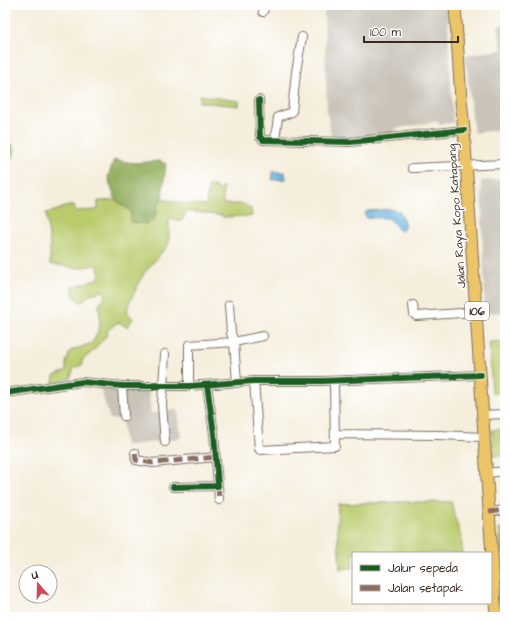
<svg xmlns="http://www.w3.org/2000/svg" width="510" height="622" viewBox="0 0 510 622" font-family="'Architects Daughter',sans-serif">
	<rect width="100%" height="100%" fill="#fff"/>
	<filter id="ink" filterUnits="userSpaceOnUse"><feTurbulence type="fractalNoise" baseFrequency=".025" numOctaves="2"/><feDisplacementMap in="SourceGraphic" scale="8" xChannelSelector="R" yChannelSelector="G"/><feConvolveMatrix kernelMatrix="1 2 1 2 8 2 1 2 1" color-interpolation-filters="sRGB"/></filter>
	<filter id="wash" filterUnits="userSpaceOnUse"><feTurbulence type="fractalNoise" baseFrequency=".012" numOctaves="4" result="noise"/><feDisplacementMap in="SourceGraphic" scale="16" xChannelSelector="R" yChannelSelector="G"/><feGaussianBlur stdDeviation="0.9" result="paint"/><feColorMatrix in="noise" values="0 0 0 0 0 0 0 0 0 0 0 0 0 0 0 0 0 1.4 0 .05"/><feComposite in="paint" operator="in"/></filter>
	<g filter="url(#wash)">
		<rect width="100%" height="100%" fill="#f5eedc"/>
		<path fill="#c9c3b8" d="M288 5H447L453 123 439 124 438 121 394 129 395 135 332 140 327 113 324 10 291 7Z
			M505 24V129L474 133 465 55 502 50 498 26Z
			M505 179V312L485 313 481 181Z
			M100 387 148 389 151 413 178 410 181 438 125 446 122 419H110Z
			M500 576H505V617H503Z"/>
		<path fill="#bacb6d" stroke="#7a7a46" d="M200 95 239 101V106L199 102Z
			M209 186H215L219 191 223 186V204H244L251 209 252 216 223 217 221 215C209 215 198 211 186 212L182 221 169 219V239L168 245 144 273 129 303 127 312 133 319 127 327 118 322 107 331 108 334 90 354 82 360V365L74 368 70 379 53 383 54 376 66 371V363L70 351 92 343C101 327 101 324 99 305L104 298 105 293 103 291C98 292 92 293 88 296 85 299 84 301 79 302L73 295V287C83 285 89 280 98 279L100 274 97 265 77 268 50 264V245L46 213C56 212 64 206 74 205L76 211 96 210 98 208V201L116 200 131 211 156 214 157 205 162 199 186 204 206 205Z
			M505 341V392L492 393 489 342Z
			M505 429V456H493L492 430Z
			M400 502H451L461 538 463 553H353V568L340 569 337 523 338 504Z
			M505 528V553L501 554 499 529Z"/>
		<path fill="#93af60" stroke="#676c3f" d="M7 141 12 144C15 153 14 156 8 162V204L7 206H5V142Z
			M114 160 134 163 160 161 166 164 162 199 157 205 154 220 146 224 131 222V211C127 208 121 205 117 201 115 199 108 180 108 176 111 171 111 165 114 160Z"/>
		<path fill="#67b1df" stroke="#516e7e" d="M273 172H285L286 179 272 180Z
			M390 209 400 211 405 226 402 231 399 230 389 218H367L364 215 367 211Z"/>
	</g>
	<g filter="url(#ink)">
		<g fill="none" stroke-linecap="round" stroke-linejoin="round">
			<g stroke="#7c6f60" stroke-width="10">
				<path id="minor" d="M263 12 265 5
					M259 100 260 137 263 140 350 142 464 130
					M275 140 278 117 292 112 296 72 302 37
					M412 168 505 164
					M229 305 231 333 234 342 237 383
					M413 305 414 314 416 316 477 312
					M254 381 259 449 260 450 335 446 334 381
					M122 386 124 416
					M189 386V345L234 342 263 336
					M5 393 82 382 122 386H189L254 381H322L481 375
					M483 415 505 414
					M335 434 439 435 484 437
					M165 442 162 405 165 354
					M135 453 136 460 153 463 216 457
					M486 473 505 471
					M218 486 219 500
					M173 487 218 486 214 434 207 385
					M489 512 505 510"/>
			</g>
			<g stroke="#7c6f60" stroke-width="13">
				<path id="major" d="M455 5 461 100 464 130 496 617"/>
			</g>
			<use href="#minor" stroke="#fff" stroke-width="8"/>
			<use href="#major" stroke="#edc569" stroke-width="11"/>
			<path stroke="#8d6e63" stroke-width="5" stroke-dasharray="10 5" stroke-linecap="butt" d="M135 453 136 460 153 463 216 457
				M218 486 219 500
				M489 512 505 510"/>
			<g stroke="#fff" stroke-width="8">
				<path id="cycleway" d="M259 100 260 137 263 140 350 142 464 130
					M5 393 82 382 122 386H189L254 381H322L481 375
					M173 487 218 486 214 434 207 385"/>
			</g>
			<use href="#cycleway" stroke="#1b5e20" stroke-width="6"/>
		</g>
	</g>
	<g text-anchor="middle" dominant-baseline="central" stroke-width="3" stroke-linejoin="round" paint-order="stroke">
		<rect fill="#fff" stroke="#766a62" stroke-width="1" x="465" y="302" width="24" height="18" rx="3"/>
		<g font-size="11" font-weight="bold" fill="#3b2a1e">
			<text x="477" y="311">106</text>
		</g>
		<g font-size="12" fill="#3b2a1e" stroke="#fff">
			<text transform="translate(457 216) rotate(-94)">Jalan Raya Kopo Katapang</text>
		</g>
	</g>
	<rect width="510" height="622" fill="none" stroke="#fff" stroke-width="20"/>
	<rect x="352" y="552" width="140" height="52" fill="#ffffff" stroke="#b1aaa5"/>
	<rect x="360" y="565" width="20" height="6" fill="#1b5e20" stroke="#b1aaa5"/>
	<text x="388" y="572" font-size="12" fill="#3b2a1e">Jalur sepeda</text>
	<rect x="360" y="585" width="20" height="6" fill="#8d6e63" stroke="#b1aaa5"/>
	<text x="388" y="592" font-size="12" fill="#3b2a1e">Jalan setapak</text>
	<g transform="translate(38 584) rotate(340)"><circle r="19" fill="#ffffff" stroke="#b1aaa5"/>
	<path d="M0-3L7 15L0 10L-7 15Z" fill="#d1495b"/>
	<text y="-6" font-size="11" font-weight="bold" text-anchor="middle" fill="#3b2a1e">U</text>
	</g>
	<path d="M364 36v6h94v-6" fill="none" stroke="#3b2a1e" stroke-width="2"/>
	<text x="370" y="36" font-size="12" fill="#3b2a1e" stroke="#ffffff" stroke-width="3" paint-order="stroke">100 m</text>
</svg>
